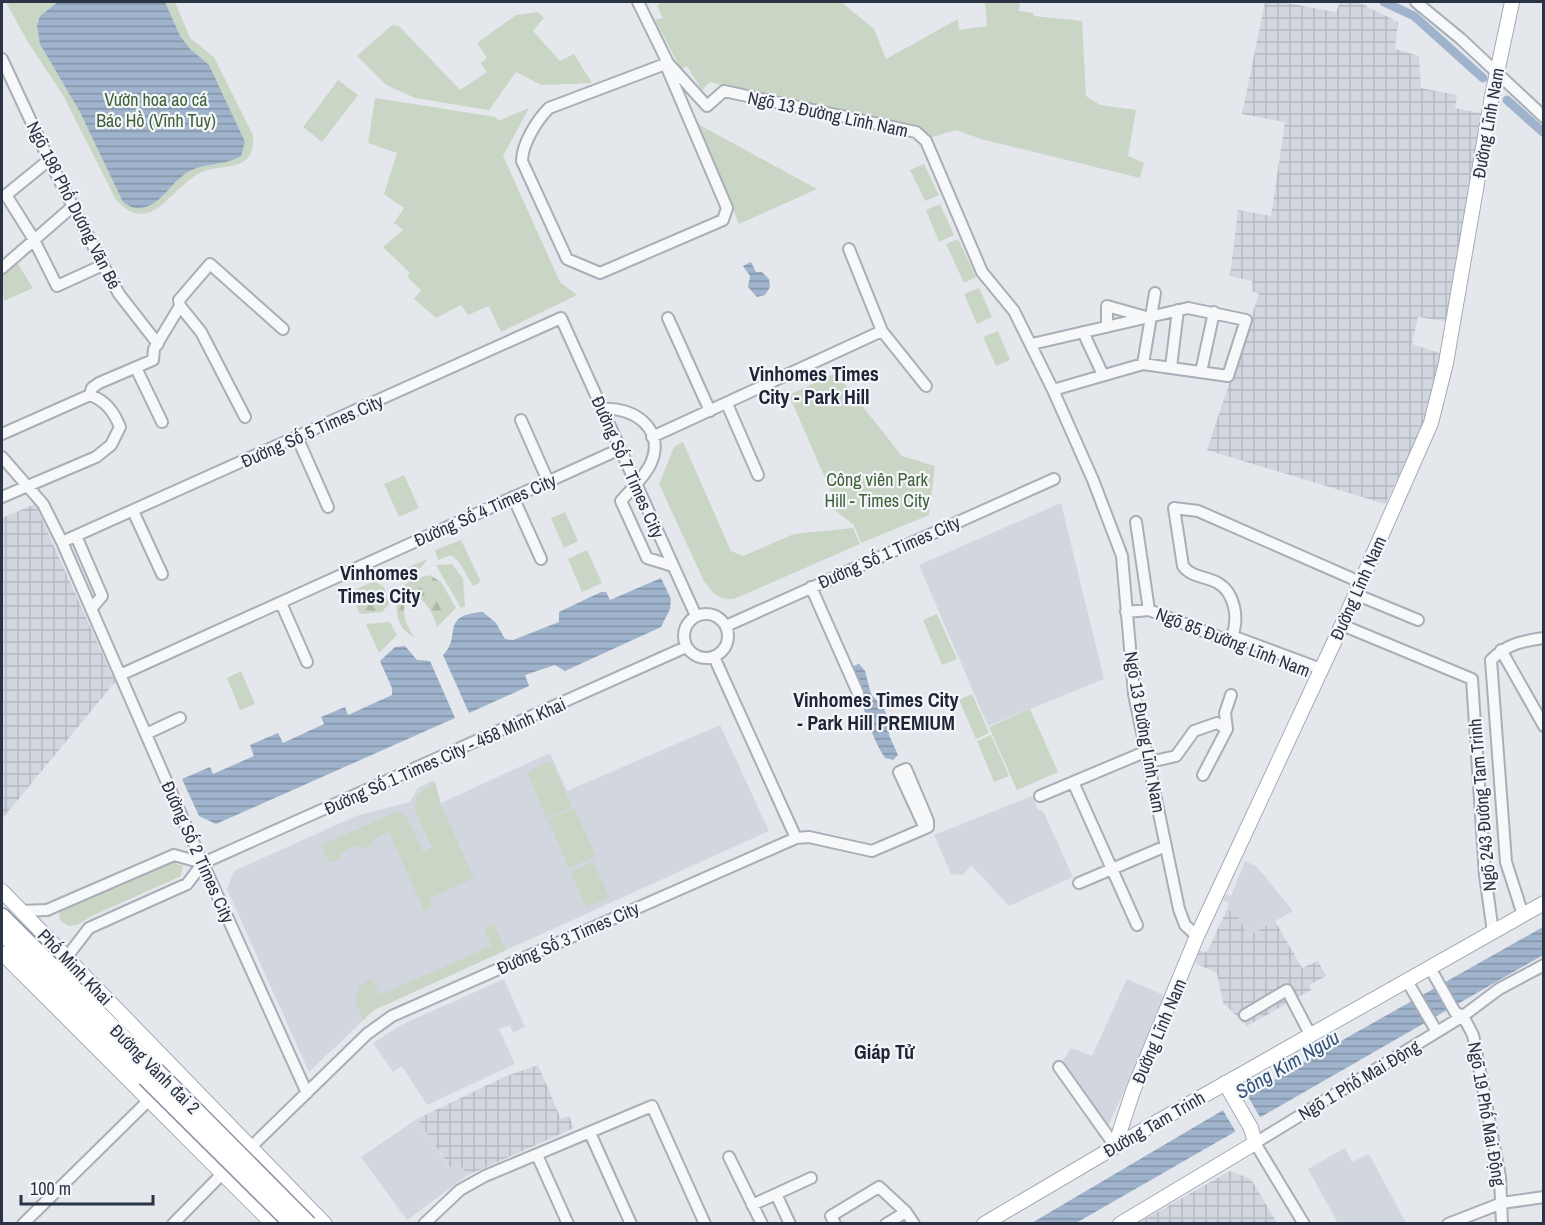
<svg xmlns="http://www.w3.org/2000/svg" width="1545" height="1225" viewBox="0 0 1545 1225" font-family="'Archivo Narrow',sans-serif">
	<defs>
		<pattern id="industrial-grid" width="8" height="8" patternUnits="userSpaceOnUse" patternTransform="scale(1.5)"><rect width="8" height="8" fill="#d2d6de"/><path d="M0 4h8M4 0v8" fill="none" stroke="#b4b8c0"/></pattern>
		<pattern id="forest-firs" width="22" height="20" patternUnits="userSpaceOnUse" patternTransform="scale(1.5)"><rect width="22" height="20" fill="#c9d6c5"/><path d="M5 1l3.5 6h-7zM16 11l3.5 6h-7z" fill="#adb8ab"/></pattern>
		<pattern id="water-rules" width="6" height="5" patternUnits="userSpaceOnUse" patternTransform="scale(1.5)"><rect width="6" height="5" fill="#9fb4cc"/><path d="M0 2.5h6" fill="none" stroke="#8293a7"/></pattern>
	</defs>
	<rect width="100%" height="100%" fill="#e4e7ec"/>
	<path fill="#d2d6de" d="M1061 503 1104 679 988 726 919 565Z
		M720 725 769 831 374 1010 309 1072 227 889 234 871 356 816 410 802 418 788 434 780 441 803 550 753 567 791Z
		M1032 796 1038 810 1043 811 1073 877 1009 906 971 865 963 875 951 874 934 835Z
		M1245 861 1257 867 1293 911 1248 936 1237 915 1227 909 1229 903 1223 900 1226 894 1231 896Z
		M504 979 525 1027 513 1033 510 1025 499 1029 515 1064 427 1105 402 1066 393 1072 373 1043 401 1025Z
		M1127 979 1168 997 1107 1128 1061 1064 1071 1048 1092 1056Z
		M417 1119 451 1170 461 1166 468 1175 407 1220 361 1157Z
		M1345 1148 1352 1162 1369 1154 1406 1223H1338L1308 1169Z"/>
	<path fill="url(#industrial-grid)" d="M1265 2H1281L1336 12 1340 2H1358L1398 22 1395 49 1419 56 1421 88 1457 95 1455 108 1485 114 1450 322 1418 317 1412 344 1442 354 1425 422 1385 504 1207 450 1259 294 1252 291V281L1230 276 1238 210 1271 216 1285 122 1242 114Z
		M35 504 115 682 2 819V518Z
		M1227 909 1237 915 1248 936 1275 921 1302 968 1318 961 1326 976 1309 985 1311 990 1247 1026 1223 1003 1217 973 1195 963 1199 951 1207 952Z
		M538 1065 561 1119 569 1116 574 1128 468 1175 461 1166 452 1170 417 1119 504 1077Z
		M1230 1171 1251 1179 1277 1223H1138Z"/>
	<path fill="#c9d6c5" d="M6 2H175L190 38 214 57 253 135C256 175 223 162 200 173 170 188 151 238 116 200L63 95 29 44Z
		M665 2H841L874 29 886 59 958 19 959 30 987 26 985 2H1020L1019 11 1033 13 1034 16 1082 21 1086 96 1100 105 1136 110 1128 156 1144 163 1140 178 981 139 956 130 926 139 916 131 710 82 702 90 687 66 681 69 655 20 663 18 657 5Z
		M538 12 544 18 533 31 560 61 574 54 592 83 541 85 516 72 489 110 415 98 386 85 357 56 392 25 399 26 460 90 487 72 481 63 487 58 477 43 516 15Z
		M338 80 358 95 322 142 303 127Z
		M375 98 496 117 498 121 529 108 503 156 560 282 577 295 501 332 489 306 468 315 461 305 436 318 414 299 421 290 407 277 410 273 383 247 403 230 394 223 404 208 384 194 397 153 368 143Z
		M696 123 817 189 739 224Z
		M924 164 939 195 925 201 910 170Z
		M940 204 954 235 939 242 926 210Z
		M958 239 976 277 964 283 946 244Z
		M16 261 33 288 4 301 2 272Z
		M979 288 992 317 977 324 964 294Z
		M998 331 1010 360 996 366 983 337Z
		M836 373 902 456 935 466 929 515 861 543 854 525 832 508 835 501 789 395Z
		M683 442 731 551 743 556 794 534 853 528 860 544 734 599C718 601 710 591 703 579L659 484 674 447Z
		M404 475 419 508 399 517 384 484Z
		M565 512 578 541 564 548 551 518Z
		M461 540 481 582 473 586 459 562 451 555 438 560 435 550Z
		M587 550 602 583 582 592 568 559Z
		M427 559C422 572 400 581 386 577Z
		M452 564 463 579 465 606 461 608 436 565Z
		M937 614 957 659 942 665 923 620Z
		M390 622 397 635 379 653 366 624Z
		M241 671 255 704 240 710 227 678Z
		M972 694 989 733 976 739 959 700Z
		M1030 709 1058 772 1017 790 989 727Z
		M991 735 1009 776 994 782 977 741Z
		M551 761 572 807 547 818 527 772Z
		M435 782 440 803 474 878 430 898 433 907 424 911 389 832 372 840 373 844 361 850 358 845 339 853 341 858 329 863 321 845 397 812 406 815 423 852 432 848 414 808 417 795Z
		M574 808 596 856 569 868 548 820Z
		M172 862 183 866 181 876 92 916 77 925 68 926 60 920 59 914 66 905 83 901Z
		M593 862 609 897 586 907 571 872Z
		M494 924 506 950 374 1010 363 1020 355 1000 360 986 371 978 380 995 491 946 484 928Z"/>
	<path fill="url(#forest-firs)" d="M430 575 441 582 456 608 437 627C434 614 423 595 409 595 399 607 406 627 415 637 395 629 395 609 398 590L411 580Z
		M374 581 384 587 389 604 382 612 360 614 350 592Z"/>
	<path fill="url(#water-rules)" d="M58 2H165L180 36 190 49 209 65 245 142 241 156C225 166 205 162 188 172 172 181 163 202 145 207 136 210 130 207 123 202L80 112 40 44 37 26 40 16Z
		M751 262 756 272H762L769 279 770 287 765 295 757 297 748 287 750 276 743 266Z
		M661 578 671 599 670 609 661 627 565 671 555 665 525 675 529 686 469 713 443 655C463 637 438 615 483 612L496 623 505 639 513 640 559 622V612L601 592H606L610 600Z
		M405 646 417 660 430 661 455 718 216 824 199 816 182 779 210 767 213 774 254 756 250 745 278 733 283 743 324 724 321 717 345 707 348 715 392 695V688L380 661 395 647Z
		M859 664 865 671 871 694 884 709 888 718 889 735 898 755 893 760 885 758C867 730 862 698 851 667Z
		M1543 927V955L1076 1223 1030 1224 1325 1050Z"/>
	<path fill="#e4e7ec" d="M1246 1093 1261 1119 1237 1134 1221 1107Z"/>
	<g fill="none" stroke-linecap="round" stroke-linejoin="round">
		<path stroke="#9fb4cc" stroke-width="9" d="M1384 2 1414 16 1483 78
			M1507 100 1544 133"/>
		<g stroke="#a9aeb7" stroke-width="14">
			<path id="minor" d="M638 2 668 63V70L727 208 723 220 600 273 567 259 522 161C522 144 537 120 549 108L668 63
				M1416 2 1461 39 1544 117
				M2 59 49 160 103 265 119 294 158 344
				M668 63 707 106 724 91 916 132 926 141 982 272 1014 311 1053 390 1093 480 1122 556 1134 694 1179 909 1185 925 1197 936
				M49 160 6 195 33 238 57 286 103 265
				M849 249 882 331 926 386
				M2 268 72 207
				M180 306 201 332 245 417
				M668 318 710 411
				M1107 327V306L1146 317
				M1083 332 1103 375
				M1032 344 1188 308 1246 320 1228 376 1143 364 1053 390
				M1143 364 1155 293
				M1171 367 1178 310
				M136 368 162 422
				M1201 372 1214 312
				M90 395 92 388 99 383 153 360 154 349 180 306 179 300 210 264 283 329
				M727 404 758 475
				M602 409C633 406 666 429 651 463 645 477 631 489 621 501L647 558 673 566
				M521 420 548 481
				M2 434 90 395
				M297 437 328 507
				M652 437 882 331
				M2 457 43 504 62 542 186 826 307 1093
				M2 497 96 457 111 445 120 427C114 412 106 401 90 395
				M513 497 541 559
				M133 511 162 574
				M1136 522 1149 610
				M76 536 102 596 91 609
				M62 542 561 318 696 616
				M811 587 858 693
				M1355 594 1418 620
				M281 603 307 662
				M1126 612 1149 610 1239 645
				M684 636a22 22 0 1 1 44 0a22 22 0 1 1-44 0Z
				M1342 625 1472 679 1485 875 1493 932
				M726 626 1054 479
				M1501 650 1544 726
				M714 657 796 838
				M1321 669 1232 636C1239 619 1235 593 1218 583 1206 576 1192 578 1183 566L1174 508 1198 511 1360 582
				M120 675 620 449
				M1227 729 1225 713 1231 695
				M146 734 180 718
				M1150 762 1176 756 1194 731 1217 723 1227 729 1203 775
				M906 769 928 821V827L923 824 899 772Z
				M1073 782 1137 925
				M1040 796 1147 751
				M1079 883 1166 846
				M20 911 47 910 174 855 203 863
				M1523 915 1506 862 1491 660C1507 644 1522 641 1544 638
				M66 958 89 928 187 884 203 863 686 647
				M1430 968 1455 1012 1463 1016 1473 1035 1500 1177 1502 1224
				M1407 981 1437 1032
				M1245 1015 1287 990 1311 1036
				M1059 1067 1115 1146
				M590 1133 631 1224
				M250 1148 367 1034 392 1016 796 838 809 837 872 851 928 827
				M537 1155 568 1224
				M729 1157 762 1224
				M776 1194 790 1224
				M752 1205 811 1178
				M23 1224 149 1100
				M173 1224 223 1173
				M424 1224 460 1190 485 1176 652 1106 705 1224
				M835 1224 831 1216 879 1187 906 1212 914 1224
				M886 1224 906 1212
				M1304 1224 1255 1143 1463 1016 1499 989 1544 965
				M1448 1224 1502 1203 1544 1197"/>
		</g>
		<g stroke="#a3abb8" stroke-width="16">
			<path id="major" d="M2 891 325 1224
				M2 953 273 1224
				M1115 1146 1133 1091 1197 936 1342 625 1431 423 1446 363 1492 96 1512 2
				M984 1224 1157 1122 1544 903
				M1120 1224 1255 1143 1251 1128 1225 1083"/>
		</g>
		<g stroke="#8b94a3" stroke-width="18">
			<path id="highway" d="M2 916 156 1070
				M2 933 145 1078"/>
		</g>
		<use href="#minor" stroke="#f7f8fa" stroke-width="10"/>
		<use href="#major" stroke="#fff" stroke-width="14"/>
		<use href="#highway" stroke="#fff" stroke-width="15"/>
		<g stroke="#8b94a3" stroke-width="18" stroke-linecap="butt">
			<path id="highway-bridge" d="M156 1070 309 1224
				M145 1078 292 1224"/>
		</g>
		<use href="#highway-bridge" stroke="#fff" stroke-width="15"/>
	</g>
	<g text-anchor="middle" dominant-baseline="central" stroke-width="4.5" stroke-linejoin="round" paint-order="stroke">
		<g font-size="18" fill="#3f6138" stroke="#f4f6f9">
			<text x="156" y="99">Vườn hoa ao cá<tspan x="156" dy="21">Bác Hồ (Vĩnh Tuy)</tspan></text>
			<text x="877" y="479">Công viên Park<tspan x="877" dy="21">Hill - Times City</tspan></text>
		</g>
		<g font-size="18" fill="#2b3445" stroke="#f4f6f9">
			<text transform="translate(828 114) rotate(12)">Ngõ 13 Đường Lĩnh Nam</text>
			<text transform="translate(1488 123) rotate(-80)">Đường Lĩnh Nam</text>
			<text transform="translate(74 205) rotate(63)">Ngõ 198 Phố Dương Văn Bé</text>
			<text transform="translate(312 431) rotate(-24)">Đường Số 5 Times City</text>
			<text transform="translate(628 467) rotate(66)">Đường Số 7 Times City</text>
			<text transform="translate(485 510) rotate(-24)">Đường Số 4 Times City</text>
			<text transform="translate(889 552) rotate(-24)">Đường Số 1 Times City</text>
			<text transform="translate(1358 588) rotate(-66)">Đường Lĩnh Nam</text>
			<text transform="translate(1233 642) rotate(21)">Ngõ 85 Đường Lĩnh Nam</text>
			<text transform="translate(1145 732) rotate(80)">Ngõ 13 Đường Lĩnh Nam</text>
			<text transform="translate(445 756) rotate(-24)">Đường Số 1 Times City - 458 Minh Khai</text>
			<text transform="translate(1482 805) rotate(-95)">Ngõ 243 Đường Tam Trinh</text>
			<text transform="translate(198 852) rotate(66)">Đường Số 2 Times City</text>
			<text transform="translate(568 938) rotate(-24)">Đường Số 3 Times City</text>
			<text transform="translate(75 967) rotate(46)">Phố Minh Khai</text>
			<text transform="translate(1159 1031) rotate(-67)">Đường Lĩnh Nam</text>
			<text transform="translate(155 1069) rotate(45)">Đường Vành đai 2</text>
			<text transform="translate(1359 1080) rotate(-31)">Ngõ 1 Phố Mai Động</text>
			<text transform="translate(1487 1114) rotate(80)">Ngõ 19 Phố Mai Động</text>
			<text transform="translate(1154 1124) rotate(-30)">Đường Tam Trinh</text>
		</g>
		<g font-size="20" font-weight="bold" fill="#1d2536" stroke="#f4f6f9">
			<text x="814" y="373">Vinhomes Times<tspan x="814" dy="23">City - Park Hill</tspan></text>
			<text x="379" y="572">Vinhomes<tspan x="379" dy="23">Times City</tspan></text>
			<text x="876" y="699">Vinhomes Times City<tspan x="876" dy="23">- Park Hill PREMIUM</tspan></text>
			<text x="884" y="1051">Giáp Tử</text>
		</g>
		<g font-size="20" font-style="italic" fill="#34527a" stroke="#f4f6f9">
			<text transform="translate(1287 1064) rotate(-30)">Sông Kim Ngưu</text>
		</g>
	</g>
	<rect width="1545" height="1225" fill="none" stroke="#2b3445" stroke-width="6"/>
	<path d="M21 1195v9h132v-9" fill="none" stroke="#2b3445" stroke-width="3"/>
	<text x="30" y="1195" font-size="18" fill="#2b3445" stroke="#f4f6f9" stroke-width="4.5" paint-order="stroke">100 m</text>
</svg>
